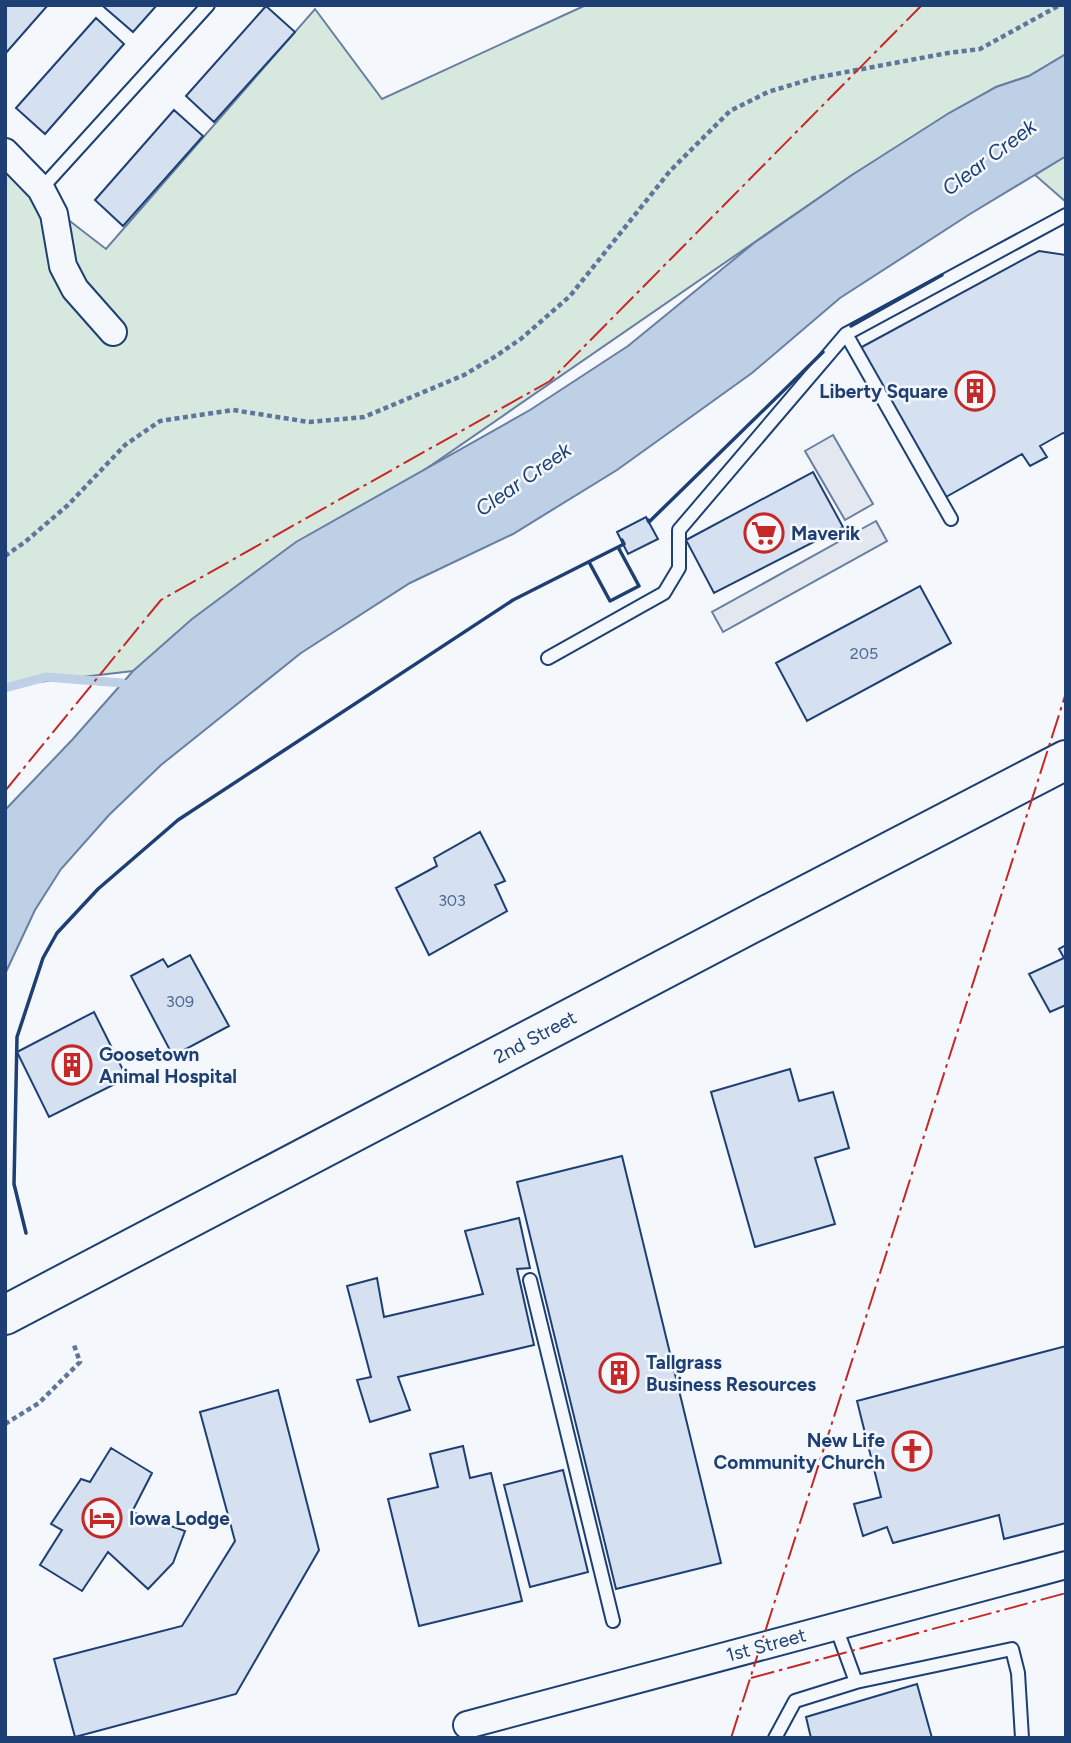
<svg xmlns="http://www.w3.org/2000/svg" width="1071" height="1743" viewBox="0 0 1071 1743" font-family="Figtree,sans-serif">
	<rect width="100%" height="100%" fill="#f4f7fb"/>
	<path fill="#d7e8df" stroke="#687fa3" stroke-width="2" d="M586 5H1066V54L1029 76 996 87 852 175 133 671 5 686V171L106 249 315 9 382 99Z
		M1066 156V202L1035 175Z"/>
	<path fill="#e3e8f0" stroke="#687fa3" stroke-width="2" d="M833 435 873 504 845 520 805 451Z
		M876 521 887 541 723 632 712 612Z"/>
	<path fill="#bed0e5" stroke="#687fa3" stroke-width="2" d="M1066 54V156L970 214 840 298 752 373 617 470 513 534 410 583 301 653 161 765 109 815 61 869 35 910 5 974V810L72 740 133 671 192 619 296 542 530 410 628 346 754 243 852 175 949 113 996 87 1029 76Z"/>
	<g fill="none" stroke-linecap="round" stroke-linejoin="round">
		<path stroke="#bed0e5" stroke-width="9" d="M5 688 46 677 122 683"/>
	</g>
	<path fill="#d5e0f0" stroke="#1d3f73" stroke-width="2" d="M5 5H48L5 54Z
		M105 5H157L133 32 104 7Z
		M266 6 295 32 214 122 186 96Z
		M96 18 124 44 45 134 16 108Z
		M174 110 203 136 123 226 95 200Z
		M1039 251 1066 255V434L1063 433 1040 446 1047 457 1030 466 1022 454 946 497 860 348Z
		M813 472 843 527 714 593 686 540Z
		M646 517 658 539 628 554 617 532Z
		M920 586 951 643 807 721 776 663Z
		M480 832 505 881 495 885 507 911 429 955 396 888 437 866 434 858Z
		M1066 945V1005L1050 1012 1029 974 1064 958 1059 949Z
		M190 955 229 1026 173 1056 131 976 163 959 168 967Z
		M94 1012 127 1078 49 1117 17 1052Z
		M790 1069 799 1101 833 1092 849 1148 815 1158 835 1224 755 1247 711 1092Z
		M622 1156 721 1563 616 1589 517 1182Z
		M519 1218 530 1268 517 1269 534 1345 398 1377 410 1410 370 1422 357 1380 371 1377 347 1286 377 1278 384 1317 483 1294 465 1231Z
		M1066 1346V1523L1004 1539 999 1515 893 1543 887 1527 863 1536 854 1504 881 1497 857 1401Z
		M278 1390 319 1550 236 1694 75 1737 54 1659 182 1626 235 1541 200 1412Z
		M463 1446 470 1478 491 1473 522 1601 419 1626 388 1499 438 1487 430 1454Z
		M111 1448 152 1473 132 1512 185 1531 173 1563 148 1589 108 1552 82 1591 40 1565 62 1530 51 1524 81 1479 90 1482Z
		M563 1470 588 1572 530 1587 504 1485Z
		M917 1684 932 1738H811L806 1717Z"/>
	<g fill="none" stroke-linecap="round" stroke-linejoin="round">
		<g stroke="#1d3f73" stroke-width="16">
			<path id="service" d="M41 189 208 5
				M951 519 846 334 1066 215
				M548 658 664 593 679 568V530L846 334
				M530 1280 613 1621
				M836 1627 856 1682
				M775 1738 795 1701 856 1682 1012 1649 1018 1673 1022 1738"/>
		</g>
		<g stroke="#1d3f73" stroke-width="30">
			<path id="minor" d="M5 152 41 189 54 214 63 266 75 289 113 332
				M467 1725 1066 1565"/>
		</g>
		<g stroke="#1d3f73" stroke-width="42">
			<path id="primary" d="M5 1315 752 923 1066 760"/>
		</g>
		<path stroke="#5e769c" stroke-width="4.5" stroke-dasharray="5 3.5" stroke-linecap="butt" d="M5 556 25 542 68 505 125 445 160 421 233 410 309 422 364 417 464 375 496 356 522 338 570 296 670 171 730 111 768 92 814 78 948 53 980 49 1060 5
			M5 1424 39 1403 80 1362 74 1345"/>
		<use href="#service" stroke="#f4f7fb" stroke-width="12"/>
		<use href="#minor" stroke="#f4f7fb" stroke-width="26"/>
		<use href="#primary" stroke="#f4f7fb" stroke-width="38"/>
		<path stroke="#1d3f73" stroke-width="3.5" d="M851 326 942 275
			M648 520 649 522 823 352
			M589 562 610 601 639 586 618 547
			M26 1233 14 1184 17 1037 43 958 57 933 98 889 178 820 513 600 624 544 622 540"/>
		<path stroke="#c62828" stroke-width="2" stroke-dasharray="24 5 3.5 5" stroke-linecap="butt" d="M5 791 161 600 550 381 922 5
			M751 1678 1066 1593
			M731 1738 1066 693"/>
	</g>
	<defs>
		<g id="building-ring" transform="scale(2.0125)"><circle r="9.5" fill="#f4f7fb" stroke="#c62828" stroke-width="1.5"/><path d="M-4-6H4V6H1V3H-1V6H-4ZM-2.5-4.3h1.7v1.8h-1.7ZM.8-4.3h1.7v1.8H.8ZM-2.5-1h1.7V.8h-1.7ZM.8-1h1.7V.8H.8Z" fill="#c62828"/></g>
		<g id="supermarket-ring" transform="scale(2.0125)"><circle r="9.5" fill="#f4f7fb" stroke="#c62828" stroke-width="1.5"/><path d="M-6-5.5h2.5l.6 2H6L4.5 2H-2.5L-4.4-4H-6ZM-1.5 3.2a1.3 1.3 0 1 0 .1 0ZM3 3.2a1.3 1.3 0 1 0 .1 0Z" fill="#c62828"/></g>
		<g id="church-ring" transform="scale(2.0125)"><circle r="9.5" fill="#f4f7fb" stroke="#c62828" stroke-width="1.5"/><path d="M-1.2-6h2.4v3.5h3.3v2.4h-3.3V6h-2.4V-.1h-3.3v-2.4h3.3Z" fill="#c62828"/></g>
		<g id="hotel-ring" transform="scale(2.0125)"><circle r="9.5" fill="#f4f7fb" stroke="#c62828" stroke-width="1.5"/><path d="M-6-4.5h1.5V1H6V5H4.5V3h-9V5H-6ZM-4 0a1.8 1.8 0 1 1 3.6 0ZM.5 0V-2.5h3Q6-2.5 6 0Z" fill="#c62828"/></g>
	</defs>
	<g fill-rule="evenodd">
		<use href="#building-ring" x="975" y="391"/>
		<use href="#supermarket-ring" x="764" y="533"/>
		<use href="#building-ring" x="72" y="1065"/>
		<use href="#building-ring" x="619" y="1373"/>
		<use href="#church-ring" x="912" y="1451"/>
		<use href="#hotel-ring" x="102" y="1518"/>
	</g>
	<g text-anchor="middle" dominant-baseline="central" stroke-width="5" stroke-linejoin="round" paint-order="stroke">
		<g font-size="16" fill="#4b6792">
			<text x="864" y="653">205</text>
			<text x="452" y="900">303</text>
			<text x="180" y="1001">309</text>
		</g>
		<g font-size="19" font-weight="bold" fill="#1d3f73" stroke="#f4f7fb" text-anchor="start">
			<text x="948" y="391" text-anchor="end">Liberty Square</text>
			<text x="791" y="533">Maverik</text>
			<text x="99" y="1054">Goosetown<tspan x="99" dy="22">Animal Hospital</tspan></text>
			<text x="646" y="1362">Tallgrass<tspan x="646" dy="22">Business Resources</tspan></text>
			<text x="885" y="1440" text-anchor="end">New Life<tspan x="885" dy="22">Community Church</tspan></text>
			<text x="129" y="1518">Iowa Lodge</text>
		</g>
		<g font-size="19" fill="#1d3f73" stroke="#f4f7fb">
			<text transform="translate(535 1037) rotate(-28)">2nd Street</text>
			<text transform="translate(766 1645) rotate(-15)">1st Street</text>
		</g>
		<g font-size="21" font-style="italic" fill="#1d3f73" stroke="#f4f7fb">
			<text transform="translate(989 157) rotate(-37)">Clear Creek</text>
			<text transform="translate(523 479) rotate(-35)">Clear Creek</text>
		</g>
	</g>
	<rect width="1071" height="1743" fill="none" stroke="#1d3f73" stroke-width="14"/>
</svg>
